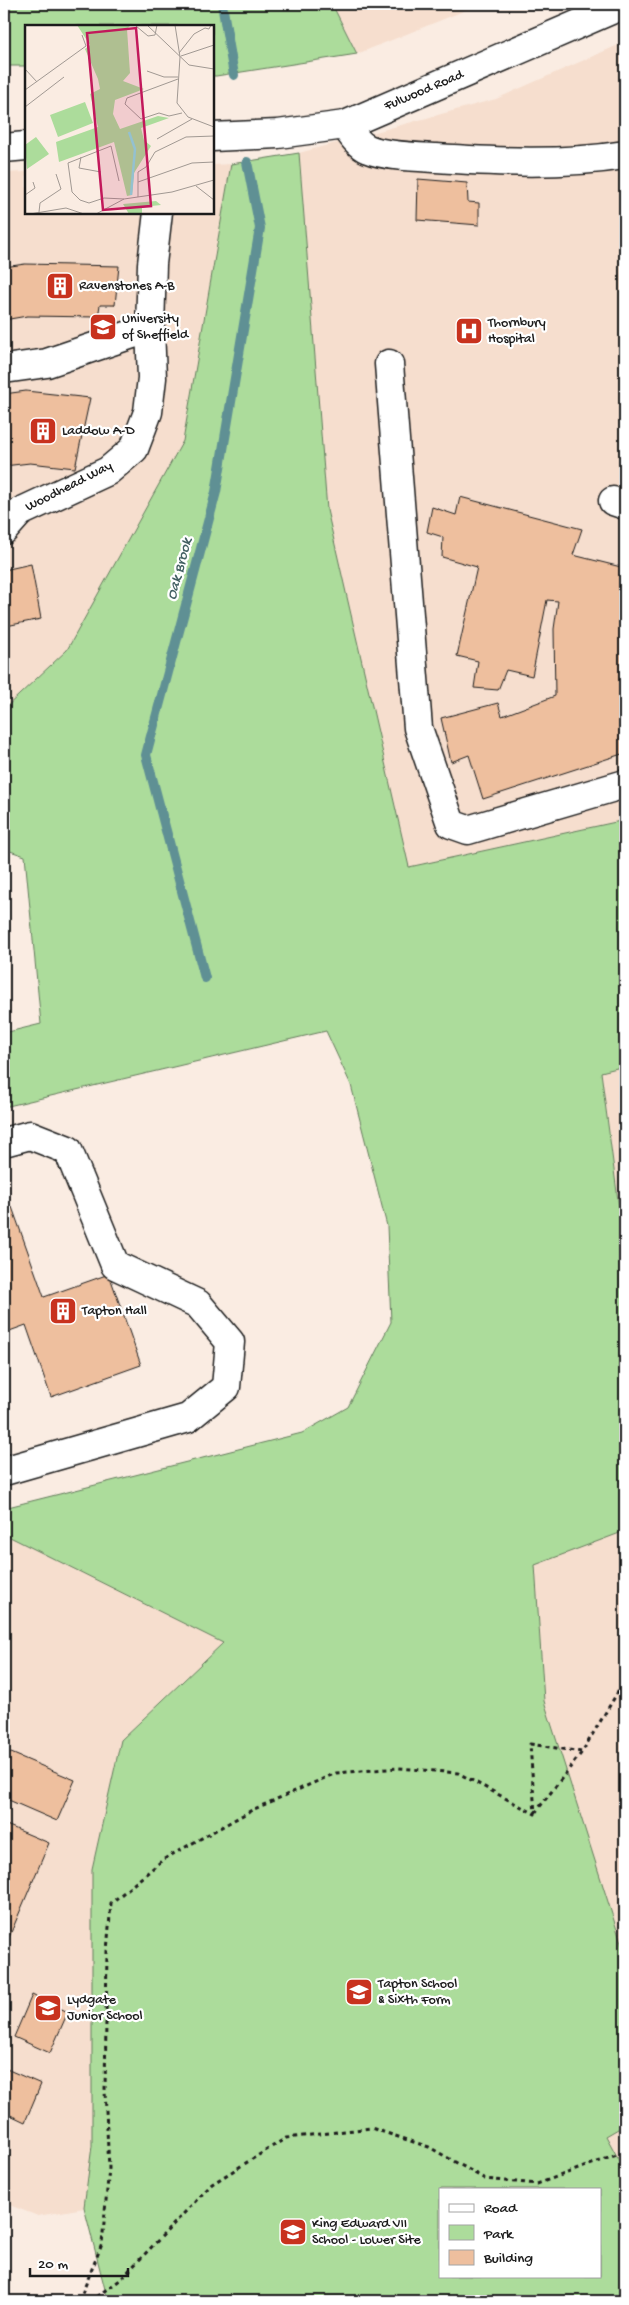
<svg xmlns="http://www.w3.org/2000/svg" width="629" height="2305" viewBox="0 0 629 2305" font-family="'Gochi Hand',sans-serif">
	<rect width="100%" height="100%" fill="#faece2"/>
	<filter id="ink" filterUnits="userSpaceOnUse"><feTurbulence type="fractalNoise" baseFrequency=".02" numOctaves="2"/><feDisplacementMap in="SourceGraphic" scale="10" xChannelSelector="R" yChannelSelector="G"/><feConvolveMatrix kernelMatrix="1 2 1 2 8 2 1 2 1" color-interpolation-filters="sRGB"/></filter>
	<g filter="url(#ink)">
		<path fill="#f6dece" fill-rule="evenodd" d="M332 4H481L357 54Z
			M625 42V820L409 867 327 510 299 153 496 99Z
			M231 164 183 441 67 650 4 709V173L26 172V212H212L213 165Z
			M625 1066V1253L601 1072Z
			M625 1531V2301H108L84 2208 38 2216 4 2203V1534L223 1643 121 1740 92 1869 544 1701 535 1564ZM440 2189H600V2276H440Z"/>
		<path fill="#acdc9b" stroke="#647c5c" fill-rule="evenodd" d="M4 4H332L357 54 216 76H213L212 26H26V66H4Z
			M299 153 327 510 409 867 625 820V1066L601 1072 625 1253V1531L535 1565 544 1701 625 1955V2125L606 2136 625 2171V2301H108L84 2207 92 2146V1869L121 1740 223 1643 4 1534V1508L302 1433 348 1407 391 1322 387 1226 351 1085 326 1031 4 1107V1033L41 1024 25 856 4 849V709L67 650 183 441 231 164ZM440 2189H600V2276H440Z"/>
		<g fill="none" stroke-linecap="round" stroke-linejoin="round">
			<path stroke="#5f9094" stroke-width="10" d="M222 4 234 75
				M205 978 146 755 216 492 260 228 247 162"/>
		</g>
		<path fill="#eebf9e" stroke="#1c1c1c" d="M418 179 467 183 468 202 479 203V225L417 220Z
			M25 264 119 266 115 305H100L98 317 27 316 4 320V267Z
			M26 391 90 398 75 468 30 463 4 466V394Z
			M460 497 582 529 573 555 625 568V753L483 799 469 755 451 762 441 718 498 703 502 716 555 696 554 629 558 601 547 600 532 676 506 670 498 690 474 688 478 661 457 656 477 567 442 557 443 537 427 532 432 507 456 515Z
			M31 564 41 619 6 626 4 570Z
			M12 1207 44 1297 109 1274 141 1365 51 1397 26 1325 4 1333V1210Z
			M4 1750 75 1780 57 1821 4 1798Z
			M4 1824 49 1843 4 1949Z
			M32 1995 68 2012 50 2053 14 2037Z
			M4 2068 41 2084 25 2122 4 2112Z"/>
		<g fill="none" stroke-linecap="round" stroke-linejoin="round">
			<g stroke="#1c1c1c" stroke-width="31">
				<path id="minor" d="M345 125C351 134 358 145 368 149 384 156 418 157 436 158 499 162 563 165 625 155
					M212 137 278 134 345 125 625 4
					M4 148 26 146
					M389 364 418 728 451 824 468 830 625 784
					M4 369 47 363 150 328
					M613 501 625 505
					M4 530 20 512 108 471 134 449 148 412 152 378 150 328 152 264 158 212
					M4 1142 30 1135 68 1150 115 1265 198 1304 230 1342 226 1387 188 1418 4 1471"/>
			</g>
			<path stroke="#1c1c1c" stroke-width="3" stroke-dasharray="4 4" stroke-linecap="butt" d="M535 1813 582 1752
				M79 2301 102 2244 109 2168 105 2091 107 1951 111 1903 164 1859 252 1810 336 1773 399 1768 458 1773 535 1814 530 1744 582 1752 625 1680
				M90 2301 120 2280 212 2184 286 2138 371 2128 429 2147 485 2179 537 2184 625 2152"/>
			<use href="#minor" stroke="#fff" stroke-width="28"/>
		</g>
	</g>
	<defs>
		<g id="building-square" transform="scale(1.4375)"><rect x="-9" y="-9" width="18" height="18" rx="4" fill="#c8321e" stroke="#fff"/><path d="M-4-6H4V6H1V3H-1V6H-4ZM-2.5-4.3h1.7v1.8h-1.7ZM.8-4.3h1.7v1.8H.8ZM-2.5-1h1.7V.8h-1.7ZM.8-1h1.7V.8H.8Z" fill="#fff"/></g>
		<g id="university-square" transform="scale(1.4375)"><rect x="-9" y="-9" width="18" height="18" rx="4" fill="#c8321e" stroke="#fff"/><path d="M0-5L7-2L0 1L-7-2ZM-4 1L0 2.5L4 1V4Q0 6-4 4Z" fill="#fff"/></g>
		<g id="hospital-square" transform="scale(1.4375)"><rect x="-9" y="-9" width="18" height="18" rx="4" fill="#c8321e" stroke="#fff"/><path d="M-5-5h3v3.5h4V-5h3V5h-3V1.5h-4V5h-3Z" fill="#fff"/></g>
		<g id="school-square" transform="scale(1.4375)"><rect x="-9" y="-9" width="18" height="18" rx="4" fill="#c8321e" stroke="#fff"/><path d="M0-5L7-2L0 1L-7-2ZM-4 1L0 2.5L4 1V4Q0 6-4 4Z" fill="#fff"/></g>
	</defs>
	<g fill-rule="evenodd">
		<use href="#building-square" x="60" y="286"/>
		<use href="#university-square" x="103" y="327"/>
		<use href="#hospital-square" x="469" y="331"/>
		<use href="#building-square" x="43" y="431"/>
		<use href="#building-square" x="63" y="1311"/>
		<use href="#school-square" x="359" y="1992"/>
		<use href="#school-square" x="48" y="2008"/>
		<use href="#school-square" x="293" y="2232"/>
	</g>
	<g text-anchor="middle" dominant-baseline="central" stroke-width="4.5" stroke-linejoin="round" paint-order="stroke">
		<g font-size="14" fill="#1c1c1c" stroke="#fff">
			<text transform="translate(424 91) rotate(-23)">Fulwood Road</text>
			<text transform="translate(69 487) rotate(-27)">Woodhead Way</text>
		</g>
		<g font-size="14" fill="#1c1c1c" stroke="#fff" text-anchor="start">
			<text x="79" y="286">Ravenstones A-B</text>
			<text x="122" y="319">University<tspan x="122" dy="16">of Sheffield</tspan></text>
			<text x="488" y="323">Thornbury<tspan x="488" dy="16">Hospital</tspan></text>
			<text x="62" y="431">Laddow A-D</text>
			<text x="82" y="1311">Tapton Hall</text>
			<text x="378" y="1984">Tapton School<tspan x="378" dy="16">&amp; Sixth Form</tspan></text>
			<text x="67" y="2000">Lydgate<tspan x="67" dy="16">Junior School</tspan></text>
			<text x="312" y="2224">King Edward VII<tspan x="312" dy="16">School - Lower Site</tspan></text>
		</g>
		<g font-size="15" font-style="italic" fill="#436062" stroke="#fff">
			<text transform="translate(180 569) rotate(-75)">Oak Brook</text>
		</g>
	</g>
	<g transform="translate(25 25)">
		<rect width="189" height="189" fill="#faece2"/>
		<path d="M52 0H106L102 4 105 48 98 56 119 64 90 75 88 89 95 104 133 91 144 93 116 103 119 115 126 121 109 148 107 170 102 171 89 117 34 137 31 117 73 102 65 69 75 64 73 54 60 24 65 20ZM60 77 68 98 33 112 25 90ZM11 112 24 129 2 144 0 120ZM131 176 136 180 117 182V189H104L98 179Z" fill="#acdc9b"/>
		<path fill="none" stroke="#8cdee4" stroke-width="2.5" d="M104 107 110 124 106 170"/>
		<path fill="none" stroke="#a19993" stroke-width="1" d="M122 0 164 40 189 44M150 0 155 32 152 78 163 92 189 102M111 1 123 11 130 10 132 0M154 28 169 9 180 3 184 4 186 0M156 31 189 20M0 44 12 57M122 46 139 52H153M153 54 102 73 100 79 116 94 134 88 144 91 157 88M0 65 61 21 57 10M0 82 39 52M132 114 167 94M56 132 54 143 76 147M94 156 86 121 43 138 47 167 55 175 64 178 79 173 99 174M113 157 167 138 189 137M171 161 189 175M0 170 10 163 8 157M113 172V147L121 142 130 127 161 112 189 111M14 187 15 178 36 164 31 149M5 189 41 183 59 189M71 189 99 174 147 167 189 155"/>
		<path fill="#c2185b" fill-opacity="0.15" stroke="#c2185b" stroke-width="2.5" d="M111 3 126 181 78 185 62 8Z"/>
		<rect width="189" height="189" fill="none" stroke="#1c1c1c" stroke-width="2.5"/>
	</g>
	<rect width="629" height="2305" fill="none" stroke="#fff" stroke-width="20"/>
	<rect x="10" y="10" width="609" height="2285" fill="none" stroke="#1c1c1c" stroke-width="2" filter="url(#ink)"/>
	<rect x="439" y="2188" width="162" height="90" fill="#ffffff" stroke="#a4a4a4"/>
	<rect x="449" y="2204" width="25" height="8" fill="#ffffff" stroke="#a4a4a4"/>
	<text x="484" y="2212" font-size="15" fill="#1c1c1c">Road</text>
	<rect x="449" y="2225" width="25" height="15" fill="#acdc9b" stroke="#a4a4a4"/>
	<text x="484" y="2238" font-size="15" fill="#1c1c1c">Park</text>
	<rect x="449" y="2250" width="25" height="15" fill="#eebf9e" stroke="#a4a4a4"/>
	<text x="484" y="2262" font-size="15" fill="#1c1c1c">Building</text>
	<path d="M30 2268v8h98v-8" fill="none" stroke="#1c1c1c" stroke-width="2.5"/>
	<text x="38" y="2268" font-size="15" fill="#1c1c1c" stroke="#ffffff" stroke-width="4" paint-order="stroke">20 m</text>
</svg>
